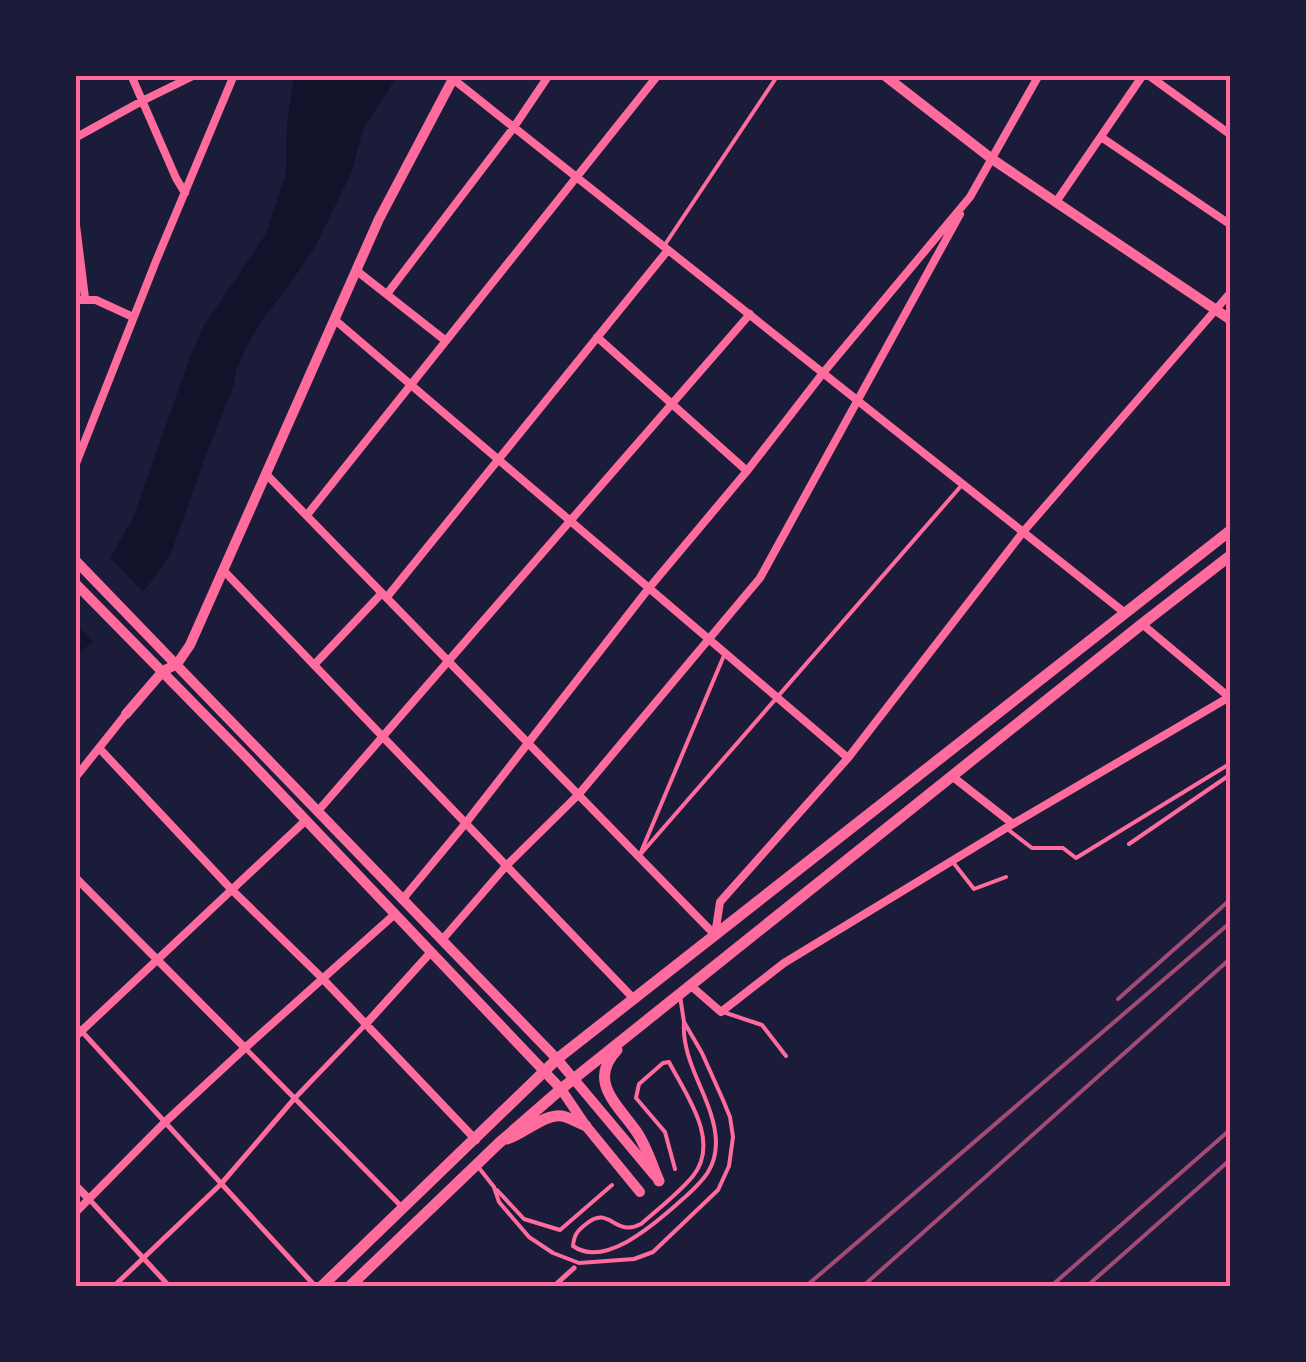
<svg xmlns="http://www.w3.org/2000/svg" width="1306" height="1362" viewBox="0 0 1306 1362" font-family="'Times New Roman',serif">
	<rect width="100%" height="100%" fill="#1b1b3a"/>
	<path fill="#12122b" d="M296 75H398L363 129 352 171 315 247 289 285 261 321 244 352 236 371 233 387 206 455 171 553C147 594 110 626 75 657V597L103 570 133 518 189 360 203 327 266 234 286 173 287 124 293 82Z"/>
	<path fill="#1b1b3a" d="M106 554 146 595 122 623 97 645 75 623V590L99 566Z"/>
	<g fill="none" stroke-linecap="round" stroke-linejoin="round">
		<path stroke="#ff6b9d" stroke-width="4" d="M664 246 778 75
			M1006 828 1032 848H1063L1076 858 1231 763
			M1129 844 1231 774
			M641 852 725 653
			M639 856 961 486
			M952 861 974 889 1006 877
			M723 1012 762 1025 786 1056
			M479 1168 494 1187 499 1202 529 1237 553 1253 579 1263 634 1259 653 1252 718 1190 729 1166 733 1137 730 1117 723 1100 702 1053 684 1022 680 996
			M675 1169 665 1132 636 1098 639 1084 663 1063 669 1062C686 1095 721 1141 693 1176 678 1194 658 1209 641 1224 614 1238 610 1204 586 1224 577 1231 574 1235 573 1246 604 1268 652 1226 675 1206 686 1196 700 1185 708 1172 713 1164 716 1153 716 1142 715 1100 681 1065 684 1022
			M497 1190 524 1219 560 1230 612 1185"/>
		<path stroke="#ff6b9d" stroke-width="5" d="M75 1024 316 1287
			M245 1048 402 1207
			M89 1199 170 1287
			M113 1287 221 1184 294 1099 365 1025
			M553 1287 574 1268"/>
		<path stroke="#ff6b9d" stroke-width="8" d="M131 75 176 178 185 193
			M1148 75 1231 135
			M453 79 1125 613
			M1101 137 1231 225
			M75 138 142 101 195 75
			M1056 202 1143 75
			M75 217 85 298
			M357 271 446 341
			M387 294 514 127 549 75
			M75 300H96L133 317
			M335 320 848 758
			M597 337 747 471
			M75 466 156 261 234 75
			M266 474 715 935
			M307 515 658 75
			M224 571 634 999
			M387 597 668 250
			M1142 624 1229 697
			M314 665 382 593
			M99 748 232 890 322 978 476 1140
			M953 777 1013 824
			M75 778 126 714
			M318 811 750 314
			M75 877 245 1048
			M402 900 465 824 649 588 747 471 823 373 970 197 1039 75
			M715 935 720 902 848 758 1023 532 1231 292
			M442 940 506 866 579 794 760 578 960 214
			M690 985 721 1012 784 963 1006 828 1231 696
			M365 1025 431 952
			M75 1037 305 821
			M75 1185 89 1199
			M75 1213 164 1123 245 1048 395 914"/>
		<path stroke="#ff6b9d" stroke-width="10" d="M884 75 992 159 1231 320
			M75 560 557 1059 655 1176
			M75 583 245 756 561 1089 586 1126 640 1192
			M126 714 163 671 177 664 190 645 379 219 455 75"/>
		<path stroke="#ff6b9d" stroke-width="11" d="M617 1050C587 1081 618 1105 636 1131 646 1145 652 1165 659 1181
			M507 1139C524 1134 545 1113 562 1116 569 1117 578 1123 586 1126
			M321 1287 557 1059 1231 530
			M349 1287 499 1143 561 1089 1142 624 1231 555"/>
		<path stroke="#a44b75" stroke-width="4" d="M1118 999 1231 899
			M805 1287 1231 922
			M862 1287 1231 958
			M1050 1287 1231 1129
			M1086 1287 1231 1159"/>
	</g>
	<rect width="1306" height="1362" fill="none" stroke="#1b1b3a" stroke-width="155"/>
	<rect x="78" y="78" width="1150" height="1206" fill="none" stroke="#ff6b9d" stroke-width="4"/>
</svg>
